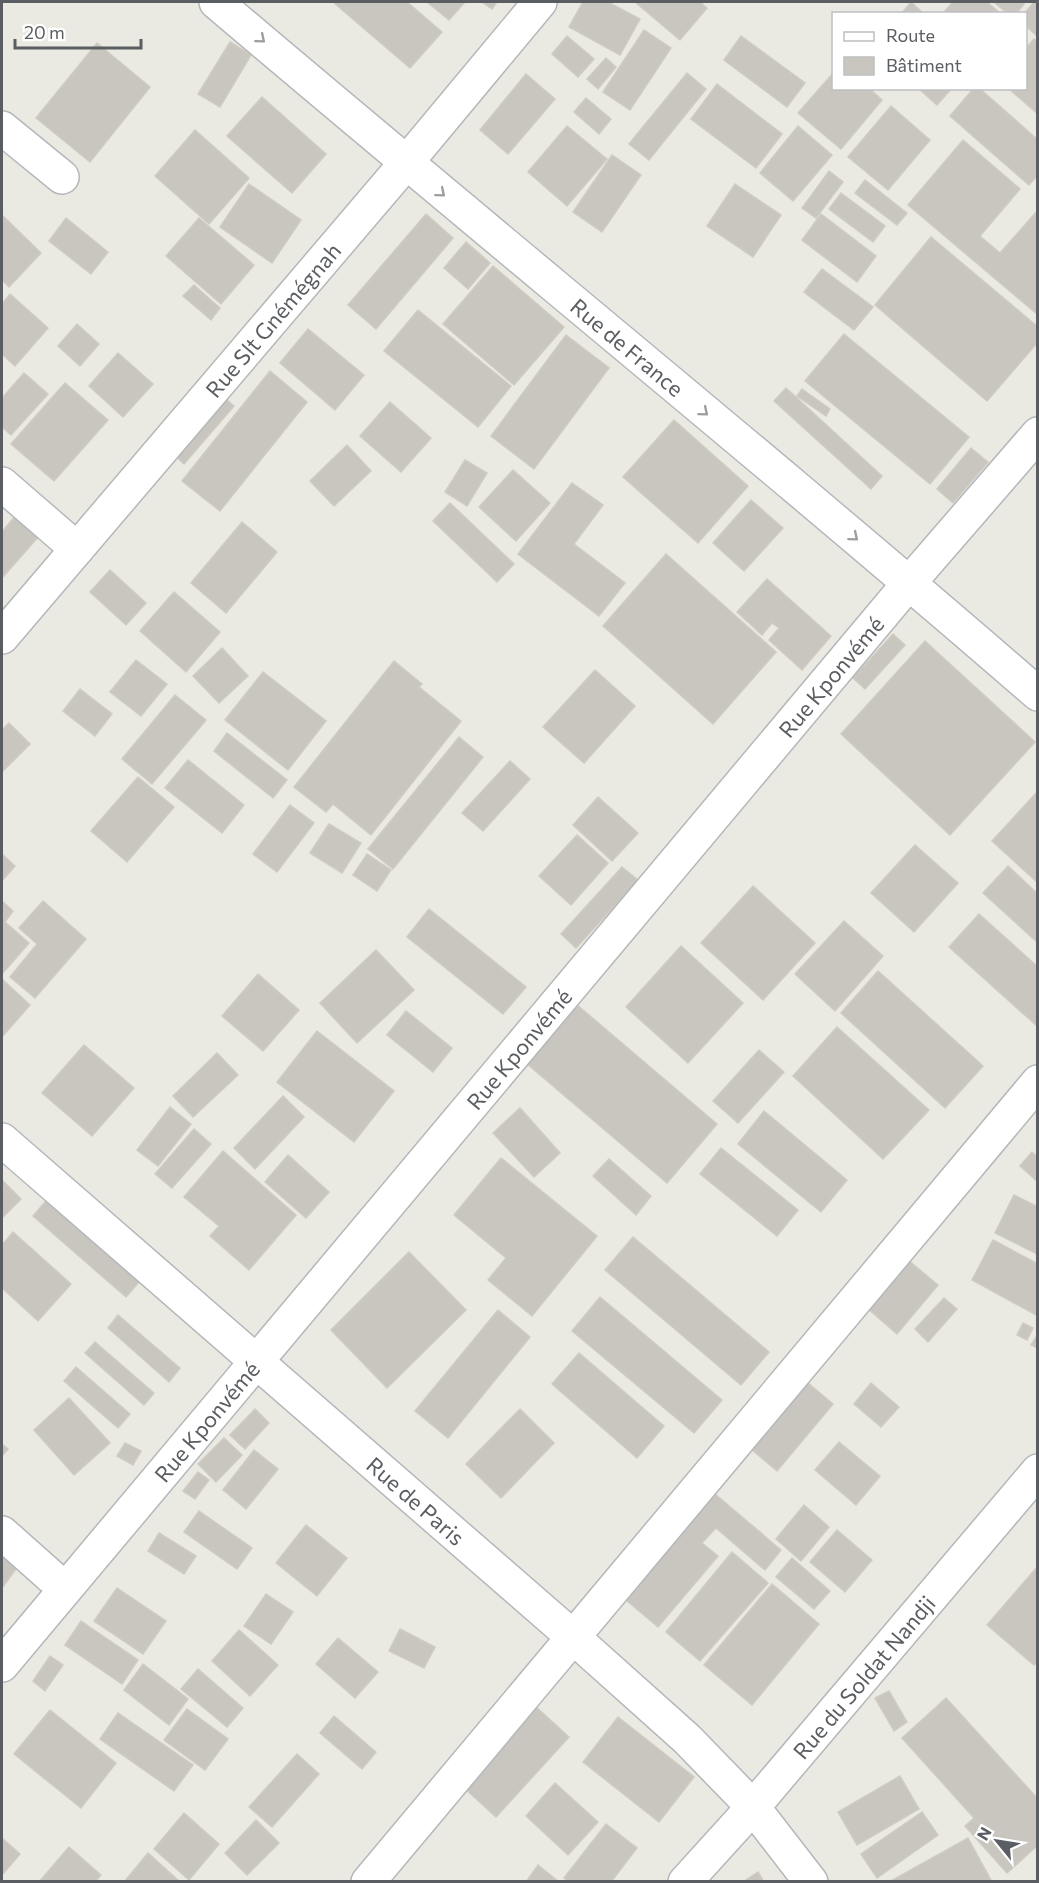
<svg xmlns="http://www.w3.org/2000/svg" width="1039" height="1883" viewBox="0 0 1039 1883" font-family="Commissioner,sans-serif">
	<rect width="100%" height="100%" fill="#ebeae2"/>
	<path fill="#c9c6c0" stroke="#cfcbc1" stroke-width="1.5" d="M333 2H407L442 32 410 68Z
		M427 2H465L449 20Z
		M482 2H497L492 9Z
		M583 2H608L640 19 620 55 569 27Z
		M635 2H700L707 8 680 40Z
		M911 2 924 14H901Z
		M953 2H987L1001 14H942Z
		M994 2H1021L1024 4 1016 14H1008Z
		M1034 2H1038V37L1026 26V14H1024Z
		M644 30 671 48 630 110 603 92Z
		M567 36 594 59 578 77 552 54Z
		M741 36 805 83 787 107 724 60Z
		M1034 39 1038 42V114L1008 88H1026V48Z
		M230 42 251 55 220 107 198 94Z
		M97 43 150 87 90 162 36 118Z
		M606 58 616 67 598 89 587 79Z
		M834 72V88H869L882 100 841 149 798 113Z
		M687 73 706 89 649 160 629 144Z
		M526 74 555 99 508 154 480 130Z
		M717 84 782 134 756 168 691 119Z
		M918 88H952L937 105Z
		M974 88H979L1038 140V175L1029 185 950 116Z
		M262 97 326 154 292 193 227 136Z
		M586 98 611 119 599 134 574 112Z
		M891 106 930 140 888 190 848 157Z
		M567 126 607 159 567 206 528 172Z
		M798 126 832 155 793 201 760 173Z
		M195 130 249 178 209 224 155 176Z
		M963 140 1020 189 980 236 1000 253 1038 210V315L908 205Z
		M612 155 641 175 602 232 573 212Z
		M829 171 843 182 816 218 802 208Z
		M865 180 907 213 897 225 855 193Z
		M249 184 301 220 272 263 220 227Z
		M735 184 781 215 753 257 707 226Z
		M841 193 885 226 873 242 829 209Z
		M426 214 453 238 376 329 348 305Z
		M821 214 876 256 857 282 802 240Z
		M2 215 41 253 9 287 2 280Z
		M66 218 108 252 91 274 49 241Z
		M199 218 254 265 221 304 166 256Z
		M931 237 1038 327V342L987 401 875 305Z
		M466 242 490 263 468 289 444 268Z
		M493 266 564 327 514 385 443 324Z
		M822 269 873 307 854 330 804 292Z
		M194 285 220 308 211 320 183 296Z
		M10 294 48 328 15 366 2 354V304Z
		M418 310 511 386 478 427 384 351Z
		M77 324 99 344 80 366 58 346Z
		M308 329 364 375 335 410 280 363Z
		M844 334 969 437 930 484 805 381Z
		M566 335 609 368 534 469 491 436Z
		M118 353 153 384 123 417 89 386Z
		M270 371 307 402 220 511 182 481Z
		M24 373 48 394 11 435 2 427V398Z
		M65 383 108 420 54 481 11 444Z
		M786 388 882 476 871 489 774 401Z
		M802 389 830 409 826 416 797 396Z
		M221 395 234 406 184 464 172 453Z
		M390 402 431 438 401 472 360 436Z
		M674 420 748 486 698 543 623 477Z
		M347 445 371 471 334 506 310 481Z
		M971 448 988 462 953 503 937 489Z
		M465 460 487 473 467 506 445 492Z
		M513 470 550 503 516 541 479 507Z
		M572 483 603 505 574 544 625 583 599 616 518 554Z
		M751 500 783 528 744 571 713 543Z
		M450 503 514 564 497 582 433 521Z
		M16 515 39 536 2 578V532Z
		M242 522 277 552 226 613 191 583Z
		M666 554 776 652 713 724 603 626Z
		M110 570 146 603 126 625 90 592Z
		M767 579 831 636 802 670 769 640 779 628 772 623 762 635 737 612Z
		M174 592 220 632 186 672 140 631Z
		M893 634 905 645 865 689 853 678Z
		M925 641 1035 742 950 835 841 734Z
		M222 648 248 676 219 703 193 676Z
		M136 660 167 684 141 716 110 692Z
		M394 661 422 684 419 687 461 721 371 835 333 804 326 812 294 787Z
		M595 670 635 706 584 763 543 727Z
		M263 672 326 721 288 770 225 720Z
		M80 689 112 714 95 736 63 711Z
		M175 695 206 720 152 784 122 759Z
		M9 723 30 744 2 772V730Z
		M227 733 287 780 273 798 214 751Z
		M459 737 483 757 393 869 368 849Z
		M188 760 244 805 222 833 165 788Z
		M510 761 530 779 483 831 462 813Z
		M138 777 174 807 127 862 91 831Z
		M1038 791V883L992 841Z
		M598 797 638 833 612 861 573 825Z
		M290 805 314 823 277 872 253 854Z
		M329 824 361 843 342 873 310 853Z
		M577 835 608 863 571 905 539 876Z
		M915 845 958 883 914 932 871 893Z
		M2 854 15 866 2 881Z
		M367 854 391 870 377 891 353 875Z
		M1008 866 1038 894V943L983 893Z
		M622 867 638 880 576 948 561 934Z
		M753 886 815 943 763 1000 701 943Z
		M2 901 13 911 5 922 29 943 2 974Z
		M43 901 86 939 35 998 10 977 37 944 19 928Z
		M429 909 526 987 503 1014 407 937Z
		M979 914 1038 967 1037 1026 949 947Z
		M844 921 883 956 835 1011 795 974Z
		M681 946 743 1003 688 1063 626 1007Z
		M376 950 414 990 357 1043 320 1003Z
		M878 971 983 1066 945 1108 841 1013Z
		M258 974 299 1010 263 1051 222 1016Z
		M2 979 30 1005 2 1037Z
		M576 1004 717 1124 667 1183 526 1063Z
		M406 1011 452 1048 433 1072 387 1035Z
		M837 1027 929 1110 883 1159 793 1076Z
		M317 1031 394 1091 354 1142 277 1082Z
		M84 1045 134 1088 92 1136 42 1093Z
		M759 1050 784 1072 738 1123 713 1101Z
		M217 1053 238 1075 193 1117 173 1096Z
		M283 1096 304 1117 255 1169 234 1148Z
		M170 1107 191 1124 158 1166 137 1150Z
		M520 1108 560 1153 534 1177 493 1133Z
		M764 1111 847 1180 821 1212 738 1144Z
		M194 1129 211 1144 172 1188 155 1174Z
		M721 1148 798 1210 777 1236 700 1174Z
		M223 1151 296 1215 249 1270 210 1236 219 1226 184 1197Z
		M1032 1152 1038 1157V1182L1020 1166Z
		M288 1155 329 1192 306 1218 265 1182Z
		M501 1158 597 1236 532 1316 488 1280 506 1258 454 1215Z
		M609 1159 651 1196 636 1215 593 1176Z
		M2 1180 21 1199 2 1218Z
		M51 1195 145 1275 126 1297 33 1216Z
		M1014 1195 1038 1207 1037 1254 995 1233Z
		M13 1232 71 1284 38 1321 2 1288V1245Z
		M633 1237 769 1352 741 1385 605 1270Z
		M993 1240 1038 1264V1316L972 1280Z
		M409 1252 466 1310 387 1388 331 1330Z
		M908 1260 938 1285 897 1334 867 1308Z
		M600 1297 722 1400 694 1433 572 1331Z
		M944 1298 957 1309 928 1342 915 1329Z
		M498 1310 530 1337 448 1438 415 1411Z
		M118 1315 180 1368 169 1382 108 1328Z
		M1023 1323 1033 1328 1027 1340 1017 1335Z
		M1038 1334V1348L1031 1345Z
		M95 1342 154 1393 144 1405 85 1353Z
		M579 1353 664 1426 637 1458 552 1384Z
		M76 1367 130 1414 118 1428 64 1381Z
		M801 1377 833 1404 777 1471 744 1443Z
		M871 1383 899 1407 881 1427 854 1404Z
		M69 1398 110 1443 74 1475 34 1430Z
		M255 1409 269 1423 245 1449 230 1435Z
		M520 1409 554 1443 501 1498 466 1464Z
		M224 1438 242 1455 216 1482 198 1464Z
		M839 1442 880 1476 856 1505 815 1470Z
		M125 1443 141 1451 133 1465 117 1456Z
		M2 1444 8 1449 2 1456Z
		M254 1450 278 1469 246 1509 223 1490Z
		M198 1472 209 1480 195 1499 183 1491Z
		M715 1494 781 1550 765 1570 716 1528 702 1543 718 1556 658 1627 626 1600Z
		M804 1505 829 1527 801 1561 776 1539Z
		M199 1511 252 1548 237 1569 184 1532Z
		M306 1525 347 1558 317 1596 276 1563Z
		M837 1530 872 1560 845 1592 810 1562Z
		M159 1533 196 1556 184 1574 148 1551Z
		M2 1552 19 1565 2 1588Z
		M732 1552 768 1583 700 1661 666 1632Z
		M792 1558 830 1591 814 1609 776 1577Z
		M1038 1566V1661L1034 1665 987 1625Z
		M772 1584 819 1624 752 1705 704 1665Z
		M117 1588 166 1621 143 1654 94 1621Z
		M266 1594 293 1612 271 1644 244 1626Z
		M81 1621 138 1660 122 1684 65 1645Z
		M400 1629 435 1647 424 1668 389 1651Z
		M239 1630 278 1665 250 1696 212 1661Z
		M338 1638 378 1672 355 1698 316 1664Z
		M50 1656 63 1665 45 1691 33 1681Z
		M143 1664 188 1699 169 1725 124 1690Z
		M198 1669 243 1708 227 1727 181 1689Z
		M889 1691 907 1722 894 1731 875 1698Z
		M946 1698 1038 1799V1845L1007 1873 965 1826 974 1818 902 1738Z
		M535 1706 569 1737 496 1817 462 1786Z
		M187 1709 228 1739 205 1770 164 1740Z
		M50 1710 116 1763 81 1808 14 1754Z
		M118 1713 193 1765 174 1791 100 1739Z
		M334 1716 376 1752 362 1769 320 1733Z
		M618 1717 694 1777 659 1822 583 1762Z
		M297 1754 319 1774 272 1827 249 1807Z
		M900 1776 919 1809 857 1845 838 1812Z
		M555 1783 598 1822 568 1855 526 1816Z
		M922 1812 938 1835 877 1878 861 1854Z
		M184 1813 219 1844 189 1880 154 1849Z
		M256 1820 279 1843 247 1875 225 1853Z
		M606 1824 637 1848 611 1882H569L564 1878Z
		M2 1838 20 1854 2 1875Z
		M968 1838 992 1882H889Z
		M69 1847 101 1875 95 1882H39Z
		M148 1853 180 1882H124Z
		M538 1865 559 1882H526Z
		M758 1872 764 1882H743Z"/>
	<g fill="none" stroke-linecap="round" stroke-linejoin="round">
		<g stroke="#b4b7bb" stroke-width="36">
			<g id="minor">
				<path d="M2 128 62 177"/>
				<path d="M2 484 77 549"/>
				<path id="s1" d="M2 637 406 163 540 2"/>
				<path d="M2 1533 65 1589"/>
				<path id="s2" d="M2 1665 909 583 1038 434"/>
				<path d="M368 1882 1038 1082"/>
				<path id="s3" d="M685 1882 753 1807 1038 1471"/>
			</g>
		</g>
		<g stroke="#b4b7bb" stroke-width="36">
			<g id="tertiary">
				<path id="s4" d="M216 2C489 234 767 459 1038 694"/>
				<path id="s5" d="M2 1140 573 1637 687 1739 753 1807 811 1882"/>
			</g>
		</g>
		<use href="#minor" stroke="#fff" stroke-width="33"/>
		<use href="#tertiary" stroke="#fff" stroke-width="33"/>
	</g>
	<defs><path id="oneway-chevron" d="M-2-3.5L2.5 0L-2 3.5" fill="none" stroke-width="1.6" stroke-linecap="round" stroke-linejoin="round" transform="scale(1.5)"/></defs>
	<g stroke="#9c9ea0">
		<use href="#oneway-chevron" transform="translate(261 39) rotate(40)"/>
		<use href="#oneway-chevron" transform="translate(441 193) rotate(40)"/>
		<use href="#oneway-chevron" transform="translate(704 412) rotate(40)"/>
		<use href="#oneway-chevron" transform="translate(854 537) rotate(40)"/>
	</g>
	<g text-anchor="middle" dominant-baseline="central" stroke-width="6" stroke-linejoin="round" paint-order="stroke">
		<g font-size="22" fill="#5a5d61" stroke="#fff">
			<text stroke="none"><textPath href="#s1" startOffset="417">Rue Slt Gnémégnah</textPath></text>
			<text stroke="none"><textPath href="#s4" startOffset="537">Rue de France</textPath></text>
			<text stroke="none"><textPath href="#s2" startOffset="1290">Rue Kponvémé</textPath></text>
			<text stroke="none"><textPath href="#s2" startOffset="804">Rue Kponvémé</textPath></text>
			<text stroke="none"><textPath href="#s2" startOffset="318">Rue Kponvémé</textPath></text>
			<text stroke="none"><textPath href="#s5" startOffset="549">Rue de Paris</textPath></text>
			<text stroke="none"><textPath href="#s3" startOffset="272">Rue du Soldat Nandji</textPath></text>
		</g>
	</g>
	<rect width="1039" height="1883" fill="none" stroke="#5a5d61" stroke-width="6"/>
	<rect x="832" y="12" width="195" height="78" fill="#ffffff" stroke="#bdbec0" stroke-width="1.5"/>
	<rect x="844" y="32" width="30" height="9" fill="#ffffff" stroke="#bdbec0" stroke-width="1.5"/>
	<text x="886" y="42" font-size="18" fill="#5a5d61">Route</text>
	<rect x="844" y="57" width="30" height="18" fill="#c9c6c0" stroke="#bdbec0" stroke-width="1.5"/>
	<text x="886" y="72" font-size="18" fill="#5a5d61">Bâtiment</text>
	<g transform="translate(997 1841) rotate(300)" stroke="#ffffff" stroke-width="4.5" paint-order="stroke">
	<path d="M0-4.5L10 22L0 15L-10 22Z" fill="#5a5d61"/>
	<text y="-9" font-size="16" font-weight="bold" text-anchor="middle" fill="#5a5d61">N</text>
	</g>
	<path d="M15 39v9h126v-9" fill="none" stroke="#5a5d61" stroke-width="3"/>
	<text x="24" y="39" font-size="18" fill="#5a5d61" stroke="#ffffff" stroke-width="4.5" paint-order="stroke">20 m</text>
</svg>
